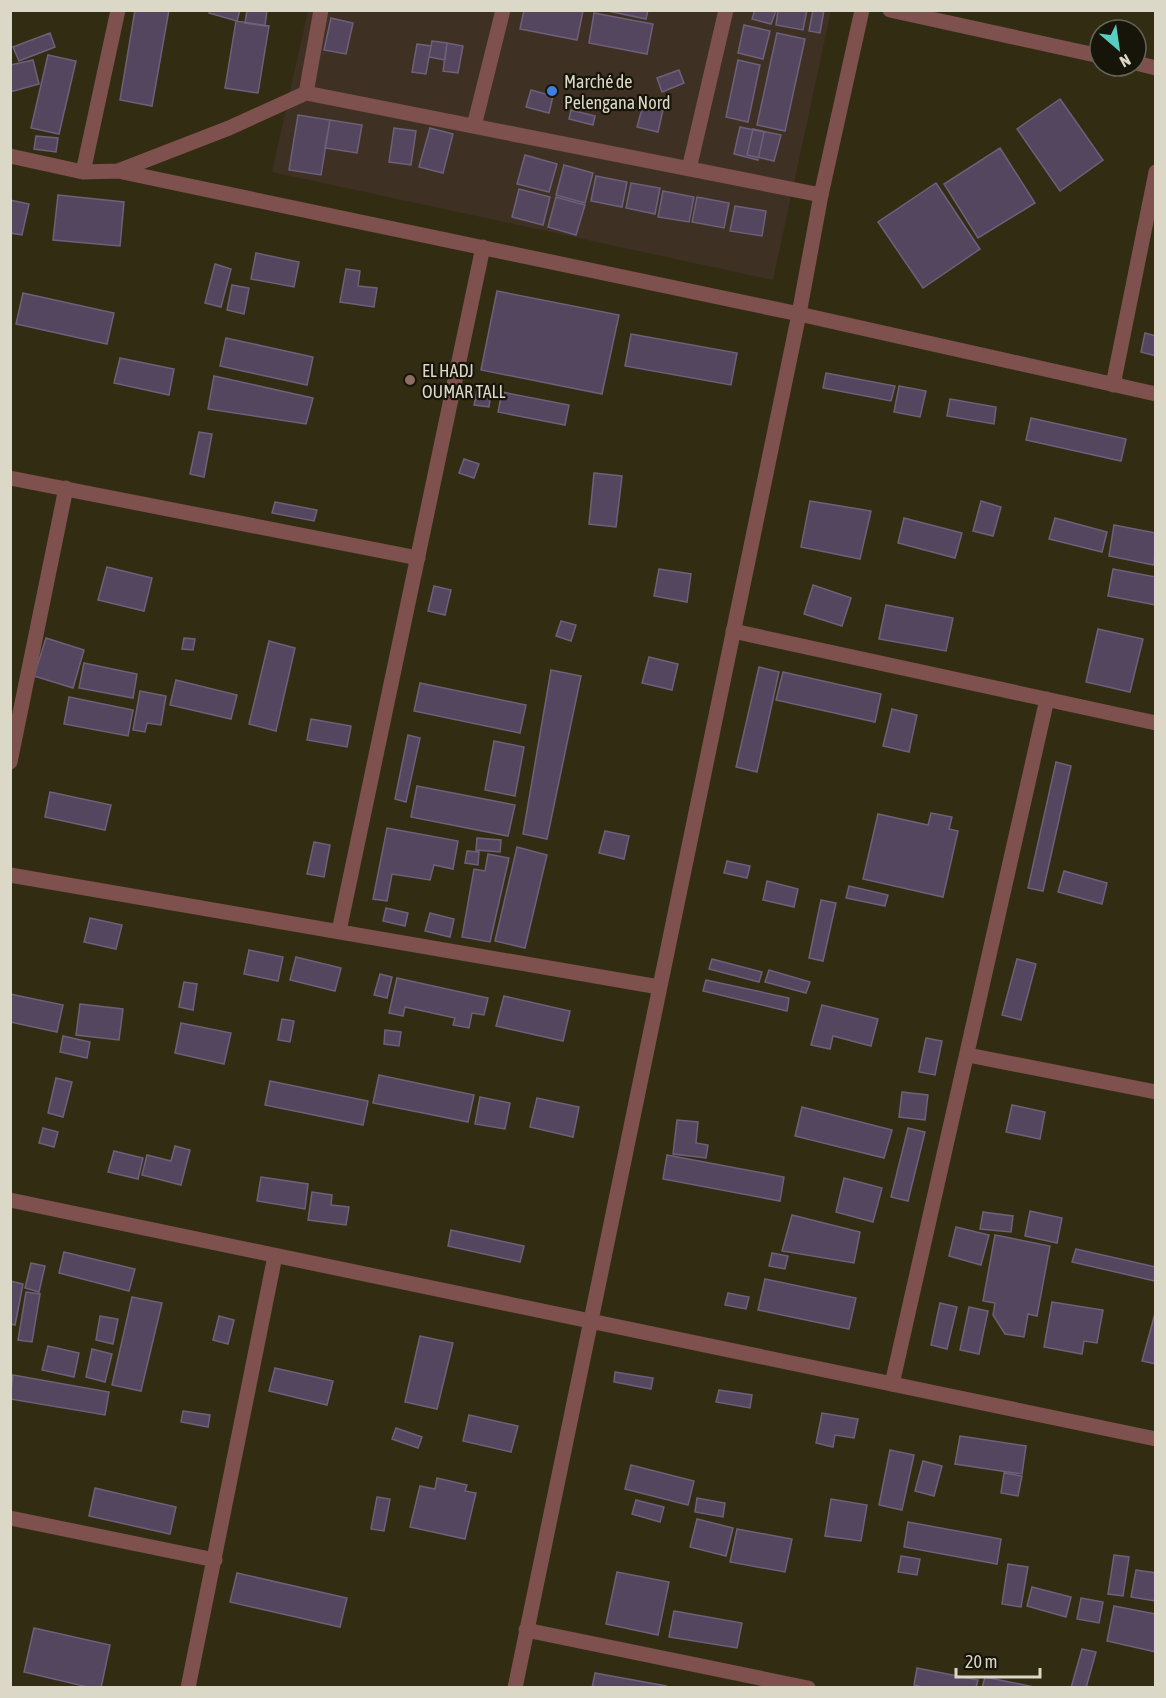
<svg xmlns="http://www.w3.org/2000/svg" width="1166" height="1698" viewBox="0 0 1166 1698" font-family="'Asap Condensed',sans-serif">
	<rect width="100%" height="100%" fill="#322d12"/>
	<path fill="#3e3123" d="M308 11H831L773 280 272 172Z"/>
	<path fill="#53465e" stroke="#6e607a" stroke-width="1.5" d="M135 10H169L152 106 120 100Z
		M210 10H240L237 21 209 13Z
		M247 10H267L265 26 245 23Z
		M524 10 583 11 577 40 520 29Z
		M603 10H648L646 19Z
		M755 10 776 11 771 24 752 19Z
		M778 10H807L803 30 776 25Z
		M813 10H824L820 33 809 31Z
		M594 13 653 24 647 54 589 43Z
		M331 18 353 23 346 54 324 50Z
		M236 21 269 26 258 93 225 88Z
		M744 25 770 31 763 59 738 53Z
		M50 33 55 47 19 61 13 47Z
		M777 33 805 39 785 131 757 125Z
		M432 41 447 43 445 60 429 57Z
		M447 43 463 46 458 73 443 71Z
		M417 44 431 46 426 74 412 72Z
		M48 55 76 61 59 134 31 128Z
		M33 60 39 84 10 92V65Z
		M738 60 760 65 748 122 726 117Z
		M679 70 684 83 662 92 657 78Z
		M531 90 553 96 549 113 526 107Z
		M1060 99 1103 160 1060 191 1017 129Z
		M643 105 663 110 658 132 637 127Z
		M571 110 595 116 593 125 569 119Z
		M298 115 330 120 321 175 289 170Z
		M330 120 362 125 357 153 325 148Z
		M740 127 764 132 758 160 734 154Z
		M394 128 416 131 411 165 389 162Z
		M430 128 453 134 443 173 419 167Z
		M753 129 781 135 774 161 747 155Z
		M36 136 58 138 56 152 34 149Z
		M1000 148 1035 203 978 238 944 184Z
		M525 155 557 164 549 192 517 184Z
		M564 165 593 173 585 203 556 195Z
		M596 176 627 182 622 207 591 201Z
		M631 183 660 188 655 214 626 208Z
		M936 183 980 249 923 288 878 222Z
		M519 189 550 197 543 225 512 217Z
		M663 191 694 197 689 222 658 217Z
		M58 195 124 202 120 246 53 240Z
		M556 197 585 205 576 235 548 227Z
		M697 197 729 203 724 228 692 222Z
		M10 200 29 204 22 235 10 233Z
		M735 206 766 211 762 236 730 231Z
		M256 253 299 262 294 287 251 279Z
		M215 264 231 269 221 307 205 303Z
		M346 269 360 271 358 286 377 288 374 307 340 302Z
		M232 285 249 288 244 314 227 310Z
		M497 291 619 315 602 394 481 370Z
		M23 293 114 313 107 344 16 324Z
		M1145 333 1156 336V356L1141 352Z
		M631 334 737 353 731 385 625 366Z
		M226 338 313 357 307 385 220 366Z
		M120 358 174 369 169 395 114 383Z
		M826 373 895 386 891 401 823 388Z
		M214 376 313 398 306 424 208 409Z
		M899 386 926 391 920 417 894 412Z
		M477 391 491 393 489 407 474 405Z
		M502 392 569 405 565 425 498 412Z
		M950 399 996 407 994 424 947 416Z
		M1031 418 1126 439 1121 461 1026 440Z
		M199 432 212 434 204 477 190 474Z
		M464 459 479 464 474 478 459 473Z
		M594 473 622 476 616 527 589 524Z
		M810 501 871 511 860 559 801 547Z
		M981 501 1001 507 993 536 973 531Z
		M275 502 317 510 314 521 272 513Z
		M904 518 962 533 955 558 898 543Z
		M1055 518 1107 532 1102 552 1049 539Z
		M1114 525 1156 533 1154 565 1109 556Z
		M107 567 152 578 144 611 98 600Z
		M659 569 691 574 687 602 654 596Z
		M1113 569 1156 577V605L1108 596Z
		M813 585 851 598 842 626 804 614Z
		M434 586 451 590 445 615 428 611Z
		M886 605 953 618 946 651 879 639Z
		M561 621 576 625 571 641 556 636Z
		M1098 629 1143 639 1130 692 1086 682Z
		M46 638 84 650 73 688 34 676Z
		M184 638 195 639 193 650 182 649Z
		M269 641 295 648 276 731 249 724Z
		M649 657 678 664 672 690 642 683Z
		M84 663 137 674 133 698 79 688Z
		M759 667 779 672 757 772 736 767Z
		M551 670 581 676 547 839 523 834Z
		M783 672 881 694 875 722 776 700Z
		M176 680 237 695 231 719 170 705Z
		M420 683 526 705 520 733 414 711Z
		M140 691 166 696 161 725 147 723 145 732 133 730Z
		M69 697 133 710 128 736 64 724Z
		M892 709 917 715 909 752 883 746Z
		M311 719 351 726 347 747 307 740Z
		M408 735 420 738 406 802 395 799Z
		M494 741 524 747 515 796 485 790Z
		M1056 762 1071 766 1043 891 1028 888Z
		M417 786 515 805 508 836 411 817Z
		M50 792 111 805 105 830 45 817Z
		M931 813 952 817 949 829 958 831 943 897 863 879 878 814 928 825Z
		M387 828 458 841 453 869 434 865 430 880 392 874 387 901 373 899Z
		M605 831 629 836 624 859 599 853Z
		M477 838 501 840 500 852 476 850Z
		M314 842 330 845 324 877 307 874Z
		M517 847 547 855 525 948 495 941Z
		M467 851 479 852 478 865 465 863Z
		M488 854 509 858 490 942 462 937 474 869 485 871Z
		M727 861 750 866 747 878 724 873Z
		M1064 871 1107 883 1102 904 1058 892Z
		M767 881 798 889 794 907 763 900Z
		M849 886 888 895 885 906 846 898Z
		M821 900 836 903 823 961 809 958Z
		M386 908 408 913 405 926 383 921Z
		M430 913 454 919 450 937 425 931Z
		M90 918 122 925 116 949 84 942Z
		M249 950 283 957 278 981 244 974Z
		M296 957 341 968 335 991 290 980Z
		M712 959 762 972 759 982 709 969Z
		M1017 959 1036 964 1021 1020 1002 1015Z
		M769 970 810 982 806 993 765 982Z
		M380 974 392 977 387 998 374 995Z
		M397 978 488 998 484 1015 472 1013 469 1028 453 1025 455 1018 405 1007 403 1016 389 1013Z
		M706 980 789 998 787 1011 703 991Z
		M184 982 197 984 193 1010 179 1007Z
		M10 994 63 1005 57 1032 10 1022Z
		M504 996 570 1011 563 1041 496 1026Z
		M80 1004 123 1009 119 1040 76 1035Z
		M822 1005 878 1019 871 1046 833 1036 830 1049 811 1045Z
		M282 1019 294 1021 290 1042 278 1040Z
		M181 1023 231 1033 224 1064 175 1053Z
		M385 1030 401 1032 399 1046 384 1044Z
		M63 1036 90 1042 87 1058 60 1052Z
		M926 1038 942 1041 935 1075 919 1072Z
		M379 1075 474 1095 468 1122 373 1103Z
		M56 1078 72 1082 63 1117 48 1113Z
		M270 1081 368 1101 363 1125 265 1105Z
		M902 1092 928 1095 925 1120 899 1117Z
		M480 1097 510 1103 505 1129 475 1124Z
		M537 1098 579 1107 573 1137 530 1127Z
		M1012 1105 1045 1112 1040 1139 1006 1132Z
		M802 1107 892 1130 884 1158 795 1136Z
		M677 1120 698 1122 696 1143 708 1145 706 1158 673 1154Z
		M43 1128 58 1132 54 1147 39 1143Z
		M908 1128 925 1132 908 1201 891 1197Z
		M175 1146 190 1150 181 1185 142 1175 147 1155 171 1161Z
		M114 1151 143 1158 138 1179 108 1172Z
		M667 1155 784 1177 780 1201 663 1179Z
		M261 1177 308 1184 305 1209 257 1201Z
		M844 1178 882 1188 873 1222 836 1212Z
		M312 1192 332 1195 331 1205 349 1207 346 1225 308 1220Z
		M1030 1211 1062 1218 1057 1243 1025 1236Z
		M983 1212 1013 1216 1011 1232 980 1229Z
		M792 1215 860 1232 854 1263 782 1251Z
		M956 1227 989 1235 981 1265 949 1256Z
		M451 1230 524 1246 520 1262 448 1246Z
		M995 1235 1050 1246 1037 1316 1028 1314 1024 1337 1005 1334 993 1315 995 1303 983 1301Z
		M1076 1249 1156 1267 1155 1281 1072 1262Z
		M64 1252 135 1269 129 1291 59 1273Z
		M772 1253 788 1256 785 1269 769 1266Z
		M31 1263 45 1266 39 1292 25 1288Z
		M765 1279 856 1298 849 1329 758 1310Z
		M10 1281 23 1284 15 1325 10 1324Z
		M26 1292 40 1294 32 1342 18 1340Z
		M728 1293 749 1297 746 1309 725 1305Z
		M132 1297 162 1303 141 1391 112 1385Z
		M1052 1302 1103 1310 1097 1343 1084 1341 1082 1354 1044 1347Z
		M940 1303 957 1307 947 1349 931 1345Z
		M969 1307 988 1311 979 1354 960 1350Z
		M1156 1310V1364L1142 1361Z
		M100 1316 118 1319 113 1344 96 1340Z
		M219 1316 234 1320 228 1344 213 1340Z
		M420 1336 453 1343 437 1409 405 1402Z
		M48 1346 79 1353 74 1377 42 1370Z
		M92 1349 112 1354 105 1382 86 1377Z
		M275 1368 333 1381 327 1405 269 1391Z
		M615 1372 653 1378 651 1389 614 1382Z
		M13 1375 109 1392 105 1415 10 1399Z
		M719 1390 752 1395 750 1408 716 1402Z
		M183 1411 210 1415 208 1427 181 1422Z
		M822 1413 858 1419 854 1438 835 1435 833 1447 816 1443Z
		M469 1415 518 1426 511 1452 463 1441Z
		M396 1428 422 1437 418 1448 392 1439Z
		M960 1436 1026 1446 1022 1474 955 1464Z
		M890 1450 914 1455 902 1510 879 1505Z
		M923 1461 942 1466 934 1496 915 1491Z
		M631 1465 694 1481 688 1505 625 1489Z
		M1004 1473 1022 1476 1018 1496 1001 1493Z
		M437 1478 467 1485 465 1491 476 1493 465 1539 410 1527 420 1486 435 1489Z
		M95 1488 176 1507 170 1534 89 1516Z
		M377 1497 390 1499 384 1531 371 1529Z
		M697 1498 725 1503 723 1517 695 1512Z
		M831 1499 867 1505 861 1541 825 1536Z
		M636 1500 664 1507 660 1522 632 1514Z
		M697 1519 733 1528 726 1556 690 1547Z
		M908 1522 1001 1539 997 1564 904 1547Z
		M737 1529 792 1539 785 1572 730 1562Z
		M1114 1555 1129 1557 1123 1596 1108 1594Z
		M901 1556 920 1559 917 1575 898 1572Z
		M1008 1564 1028 1567 1021 1607 1002 1604Z
		M1136 1570 1156 1573V1601L1131 1597Z
		M617 1572 669 1582 658 1635 606 1624Z
		M237 1573 347 1598 340 1627 230 1602Z
		M1032 1587 1071 1597 1066 1617 1027 1606Z
		M1081 1598 1103 1602 1099 1623 1077 1619Z
		M1114 1606 1156 1614V1652L1107 1641Z
		M674 1611 742 1623 737 1648 669 1637Z
		M34 1628 110 1645 101 1688H92L24 1672Z
		M1082 1649 1096 1652 1086 1688H1071Z
		M917 1668 978 1680 976 1688H927L914 1685Z
		M595 1673 666 1686V1688H592Z
		M985 1677 1039 1688H982Z"/>
	<g fill="none" stroke-linecap="round" stroke-linejoin="round">
		<path stroke="#7e514e" stroke-width="15" d="M890 10 1100 56
			M1136 63 1156 68
			M306 93 321 10
			M474 126 503 10
			M10 156 83 172 118 171 799 314 1156 394
			M689 169 726 10
			M118 171 229 128 306 93 821 195
			M83 172 118 10
			M1113 385 1156 172
			M10 478 418 558
			M733 631 1156 723
			M10 762 66 488
			M10 875 659 987
			M339 931 483 247
			M968 1055 1156 1092
			M892 1384 1047 699
			M10 1518 215 1560
			M526 1630 808 1688
			M188 1688 275 1256"/>
		<path stroke="#7e514e" stroke-width="15" d="M10 1200 1156 1439
			M515 1688 799 314 821 195 862 10"/>
	</g>
	<circle fill="#3f7fe0" stroke="#171509" stroke-width="2" cx="552" cy="91" r="6"/>
	<circle fill="#8d6e63" stroke="#171509" stroke-width="2" cx="410" cy="380" r="6"/>
	<g text-anchor="middle" dominant-baseline="central" stroke-width="4.5" stroke-linejoin="round" paint-order="stroke">
		<g font-size="18" fill="#dbd8c8" stroke="#171509" text-anchor="start">
			<text x="564" y="81">Marché de<tspan x="564" dy="21">Pelengana Nord</tspan></text>
			<text x="422" y="370">EL HADJ<tspan x="422" dy="21">OUMAR TALL</tspan></text>
		</g>
	</g>
	<rect width="1166" height="1698" fill="none" stroke="#dbd8c8" stroke-width="24"/>
	<g transform="translate(1118 48) rotate(151)"><circle r="28" fill="#171509" stroke="#656355" stroke-width="1.5"/>
	<path d="M0-4.5L10 22L0 15L-10 22Z" fill="#58cec0"/>
	<text y="-9" font-size="16" font-weight="bold" text-anchor="middle" fill="#dbd8c8">N</text>
	</g>
	<path d="M956 1668v9h84v-9" fill="none" stroke="#dbd8c8" stroke-width="3"/>
	<text x="965" y="1668" font-size="18" fill="#dbd8c8" stroke="#171509" stroke-width="4.5" paint-order="stroke">20 m</text>
</svg>
